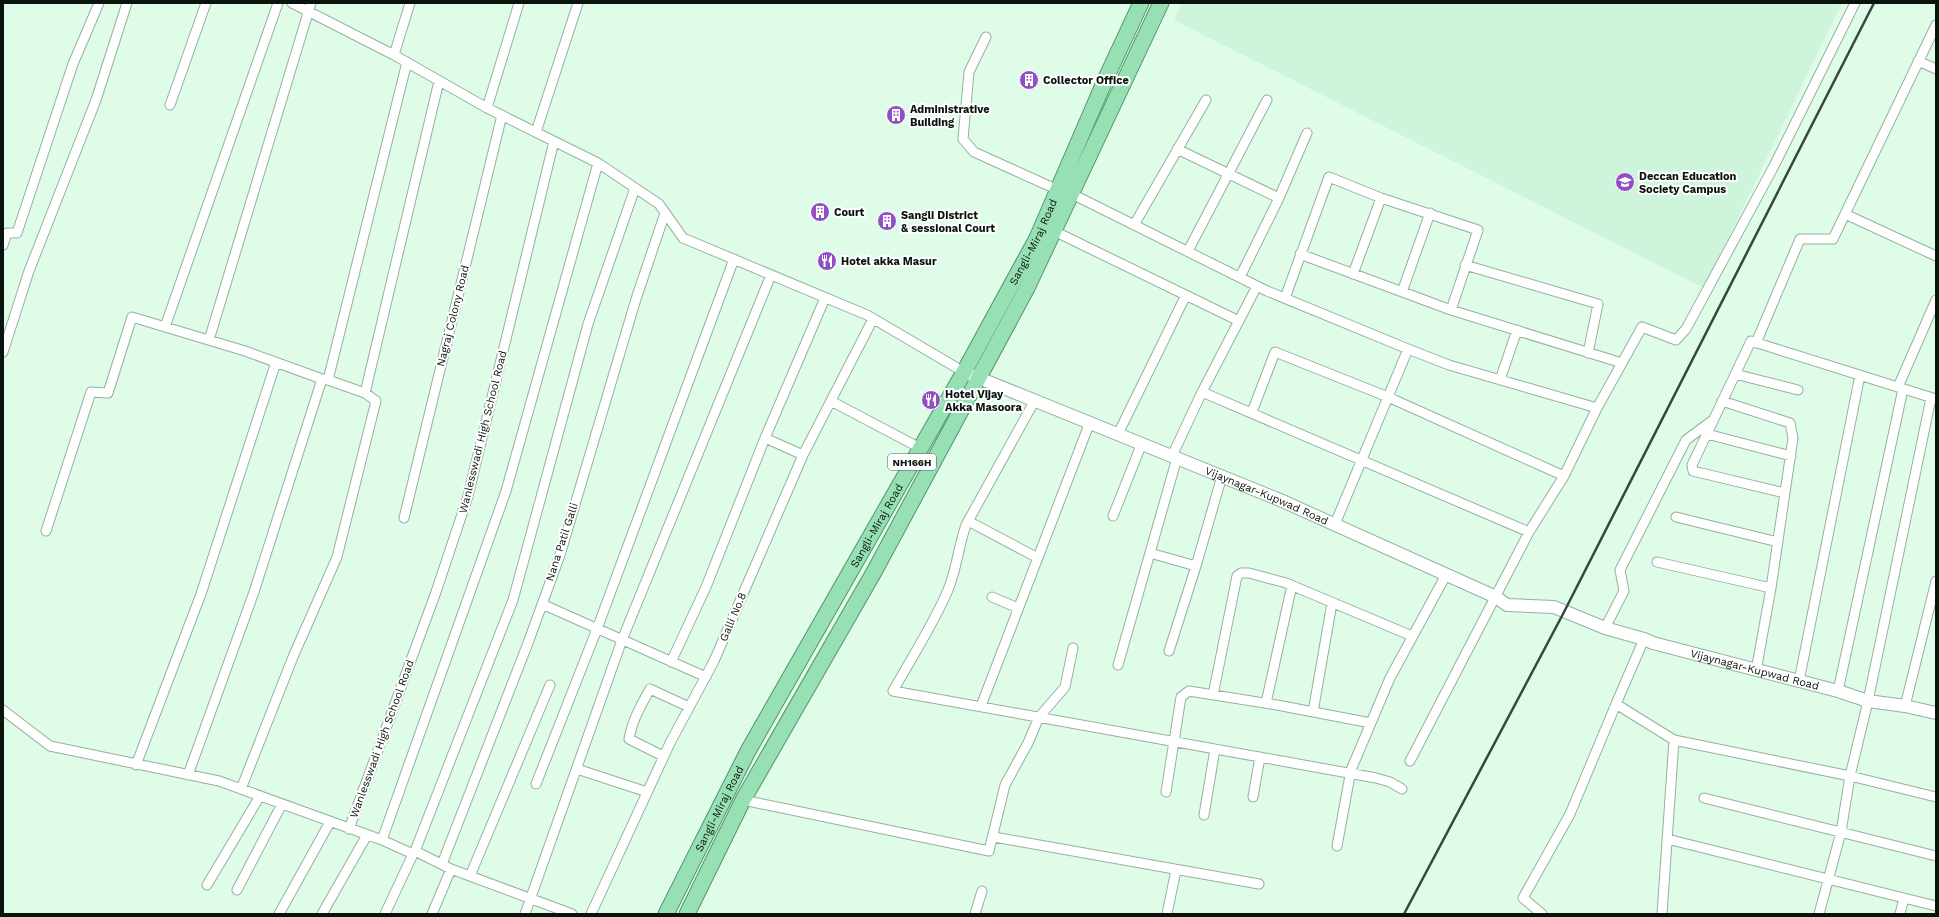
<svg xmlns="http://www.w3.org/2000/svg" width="1939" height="917" viewBox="0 0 1939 917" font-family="'Work Sans',sans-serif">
	<rect width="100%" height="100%" fill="#defce8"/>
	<path fill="#cef4db" d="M1182 3H1842L1704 288 1174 20Z"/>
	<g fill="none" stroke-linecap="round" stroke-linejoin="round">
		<g stroke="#95b19e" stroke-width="11">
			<path id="minor" d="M292 3 394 55 487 108 598 163 659 204 683 238 867 315 964 372
				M986 37 969 72 963 139 974 152 1058 190
				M394 55 410 3
				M1918 61 1936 69
				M170 105 206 3
				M487 108 519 3
				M536 132 578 3
				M1177 149 1279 198
				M1072 194 1267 291 1408 349 1449 365 1597 408
				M1845 214 1936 256
				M1134 225 1206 100
				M1054 231 1239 321
				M3 245 7 233H17L73 64 99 3
				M1188 251 1267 100
				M1300 254 1451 310
				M1465 265 1598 304 1588 353
				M1353 274 1381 198
				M1240 277 1279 198 1307 133
				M1402 292 1430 213
				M1285 298 1329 177 1381 198 1478 230 1451 310 1622 363
				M165 327 278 3
				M209 340 311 3
				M1756 343 1800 239H1833L1936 25
				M3 352 29 271 96 100 127 3
				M1735 374 1798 390
				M328 380 407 62
				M1500 380 1517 330
				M1898 387 1936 300
				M1202 392 1529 532
				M365 393 439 81
				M1035 400 966 525C958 548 957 568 948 590 934 623 911 659 893 691L1376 778 1390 782 1402 789
				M831 401 920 448
				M1722 401 1790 423 1793 438 1771 588 1756 671
				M1252 412 1275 352 1388 397 1564 476
				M1118 434 1186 295
				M1707 434 1791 456
				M803 455 765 438 825 298
				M1172 456 1202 392 1257 286
				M1785 493 1693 471 1692 465 1751 341 1936 399
				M1113 516 1142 443
				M1676 517 1778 542
				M404 518 502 115
				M968 521 1038 558
				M1335 524 1408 349
				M46 531 91 392 108 393 132 317 245 351 322 379
				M1150 553 1196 566
				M1657 562 1771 588
				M992 597 1018 608
				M542 604 706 677
				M1605 628 1624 591 1620 570 1686 440 1713 420
				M1644 639 1616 704 1674 740 1850 776 1868 701 1931 398
				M1169 651 1196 566 1222 476
				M671 662 706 587 765 438
				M1118 665 1177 458
				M1799 681 1860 375
				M1838 691 1903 389
				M1213 695 1237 576 1241 573H1249L1286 583 1412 636
				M1266 703 1292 585
				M981 706 1090 422
				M1905 706 1936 581
				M3 710 50 746 219 781 382 840 413 854 415 851 451 869 572 914
				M1313 712 1332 603
				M663 756 629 739C632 721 641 705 650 689L689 707
				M1410 761 1529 532 1564 476 1597 408 1642 327 1676 340 1686 329 1774 166 1855 3
				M136 765 201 594 276 362
				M577 769 647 792
				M188 775 254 592 322 379 328 380 365 393 376 401 337 557 293 657 241 789
				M536 784 597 629 734 259
				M1166 792 1181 697 1189 691 1277 705 1371 723
				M1253 797 1260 757
				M1704 798 1936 856
				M743 800 989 851 1005 785 1028 743 1039 717 1065 687 1073 648
				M1204 815 1215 749
				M349 829 436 592 468 496 554 141
				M994 837 1259 884
				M1667 839 1936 906
				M382 840 506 491 598 163
				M1337 846 1351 770 1390 678 1446 575
				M415 851 513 600 588 324 635 188
				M442 864 528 643 560 555 636 299 665 213
				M470 876 550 685
				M207 885 260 796
				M237 890 282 804
				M279 914 330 822
				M322 914 367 835
				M385 914 413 854
				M432 914 451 869
				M525 914 622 640 771 275
				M591 914 670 743 714 661 803 455 873 319
				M975 914 982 891
				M1167 914 1176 870
				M1542 914 1523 898 1570 814 1616 704
				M1662 914 1674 740
				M1819 914 1841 832 1850 776 1936 797
				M1900 914 1904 898"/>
		</g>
		<g stroke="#95b19e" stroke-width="14">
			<g id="tertiary">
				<path id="s1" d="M964 372 1280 500 1496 597 1507 605 1554 607 1605 628 1644 639 1653 643 1838 691 1868 701 1905 706 1936 713"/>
			</g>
		</g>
		<g stroke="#55936e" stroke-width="17">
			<g id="trunk">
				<path id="s2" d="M666 914 748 751 964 372 1037 238 1106 78 1141 3"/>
				<path d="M687 914 743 800 874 572 1027 288 1161 3"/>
			</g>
		</g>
		<use href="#minor" stroke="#fff" stroke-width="9"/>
		<use href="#tertiary" stroke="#fff" stroke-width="12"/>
		<use href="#trunk" stroke="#97e0b4" stroke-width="15"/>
		<path stroke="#39473e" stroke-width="2.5" d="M1404 914 1563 614 1874 3"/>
	</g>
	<defs>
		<g id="building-disc" transform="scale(1)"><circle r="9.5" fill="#914fc4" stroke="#fff"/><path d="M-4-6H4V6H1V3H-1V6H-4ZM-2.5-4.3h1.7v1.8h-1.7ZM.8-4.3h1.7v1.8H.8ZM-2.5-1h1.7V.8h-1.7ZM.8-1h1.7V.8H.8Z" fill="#fff"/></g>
		<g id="university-disc" transform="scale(1)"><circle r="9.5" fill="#914fc4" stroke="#fff"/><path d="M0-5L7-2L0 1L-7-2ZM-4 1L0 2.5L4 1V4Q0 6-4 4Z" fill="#fff"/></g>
		<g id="restaurant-disc" transform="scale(1)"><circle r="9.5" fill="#914fc4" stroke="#fff"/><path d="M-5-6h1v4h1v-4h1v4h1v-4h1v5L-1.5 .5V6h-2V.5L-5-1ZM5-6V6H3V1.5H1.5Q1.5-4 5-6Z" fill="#fff"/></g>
	</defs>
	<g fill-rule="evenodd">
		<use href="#building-disc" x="1029" y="80"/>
		<use href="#building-disc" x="896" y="115"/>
		<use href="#university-disc" x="1625" y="182"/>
		<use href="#building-disc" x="820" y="212"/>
		<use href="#building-disc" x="887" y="221"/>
		<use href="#restaurant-disc" x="827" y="261"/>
		<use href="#restaurant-disc" x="931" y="400"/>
	</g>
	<g text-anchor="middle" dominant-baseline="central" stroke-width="4" stroke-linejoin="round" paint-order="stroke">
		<rect fill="#fff" stroke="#545a56" stroke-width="1" x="888" y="454" width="48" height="16" rx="3"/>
		<g font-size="10" font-weight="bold" fill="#0a140e">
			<text x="912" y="462">NH166H</text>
		</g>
		<g font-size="11" font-weight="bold" fill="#0a140e" stroke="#fff" text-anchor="start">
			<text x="1043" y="80">Collector Office</text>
			<text x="910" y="109">Administrative<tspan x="910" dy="13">Building</tspan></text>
			<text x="1639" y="176">Deccan Education<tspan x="1639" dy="13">Society Campus</tspan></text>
			<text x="834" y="212">Court</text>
			<text x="901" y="215">Sangli District<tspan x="901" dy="13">&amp; sessional Court</tspan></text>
			<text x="841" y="261">Hotel akka Masur</text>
			<text x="945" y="394">Hotel Vijay<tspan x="945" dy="13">Akka Masoora</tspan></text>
		</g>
		<g font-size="11" fill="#0a140e" stroke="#fff">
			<text stroke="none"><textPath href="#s2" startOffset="766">Sangli-Miraj Road</textPath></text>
			<text transform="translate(453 316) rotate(-76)">Nagraj Colony Road</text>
			<text transform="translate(483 432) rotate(-76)">Wanlesswadi High School Road</text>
			<text stroke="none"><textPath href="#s1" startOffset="327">Vijaynagar-Kupwad Road</textPath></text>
			<text stroke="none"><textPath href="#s2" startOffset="442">Sangli-Miraj Road</textPath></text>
			<text transform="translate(562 542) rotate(-72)">Nana Patil Galli</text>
			<text transform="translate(733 617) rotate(-67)">Galli No.8</text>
			<text stroke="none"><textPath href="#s1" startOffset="849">Vijaynagar-Kupwad Road</textPath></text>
			<text transform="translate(382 739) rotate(-70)">Wanlesswadi High School Road</text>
			<text stroke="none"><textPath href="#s2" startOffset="118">Sangli-Miraj Road</textPath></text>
		</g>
	</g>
	<rect width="1939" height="917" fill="none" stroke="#0a140e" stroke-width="8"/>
</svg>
